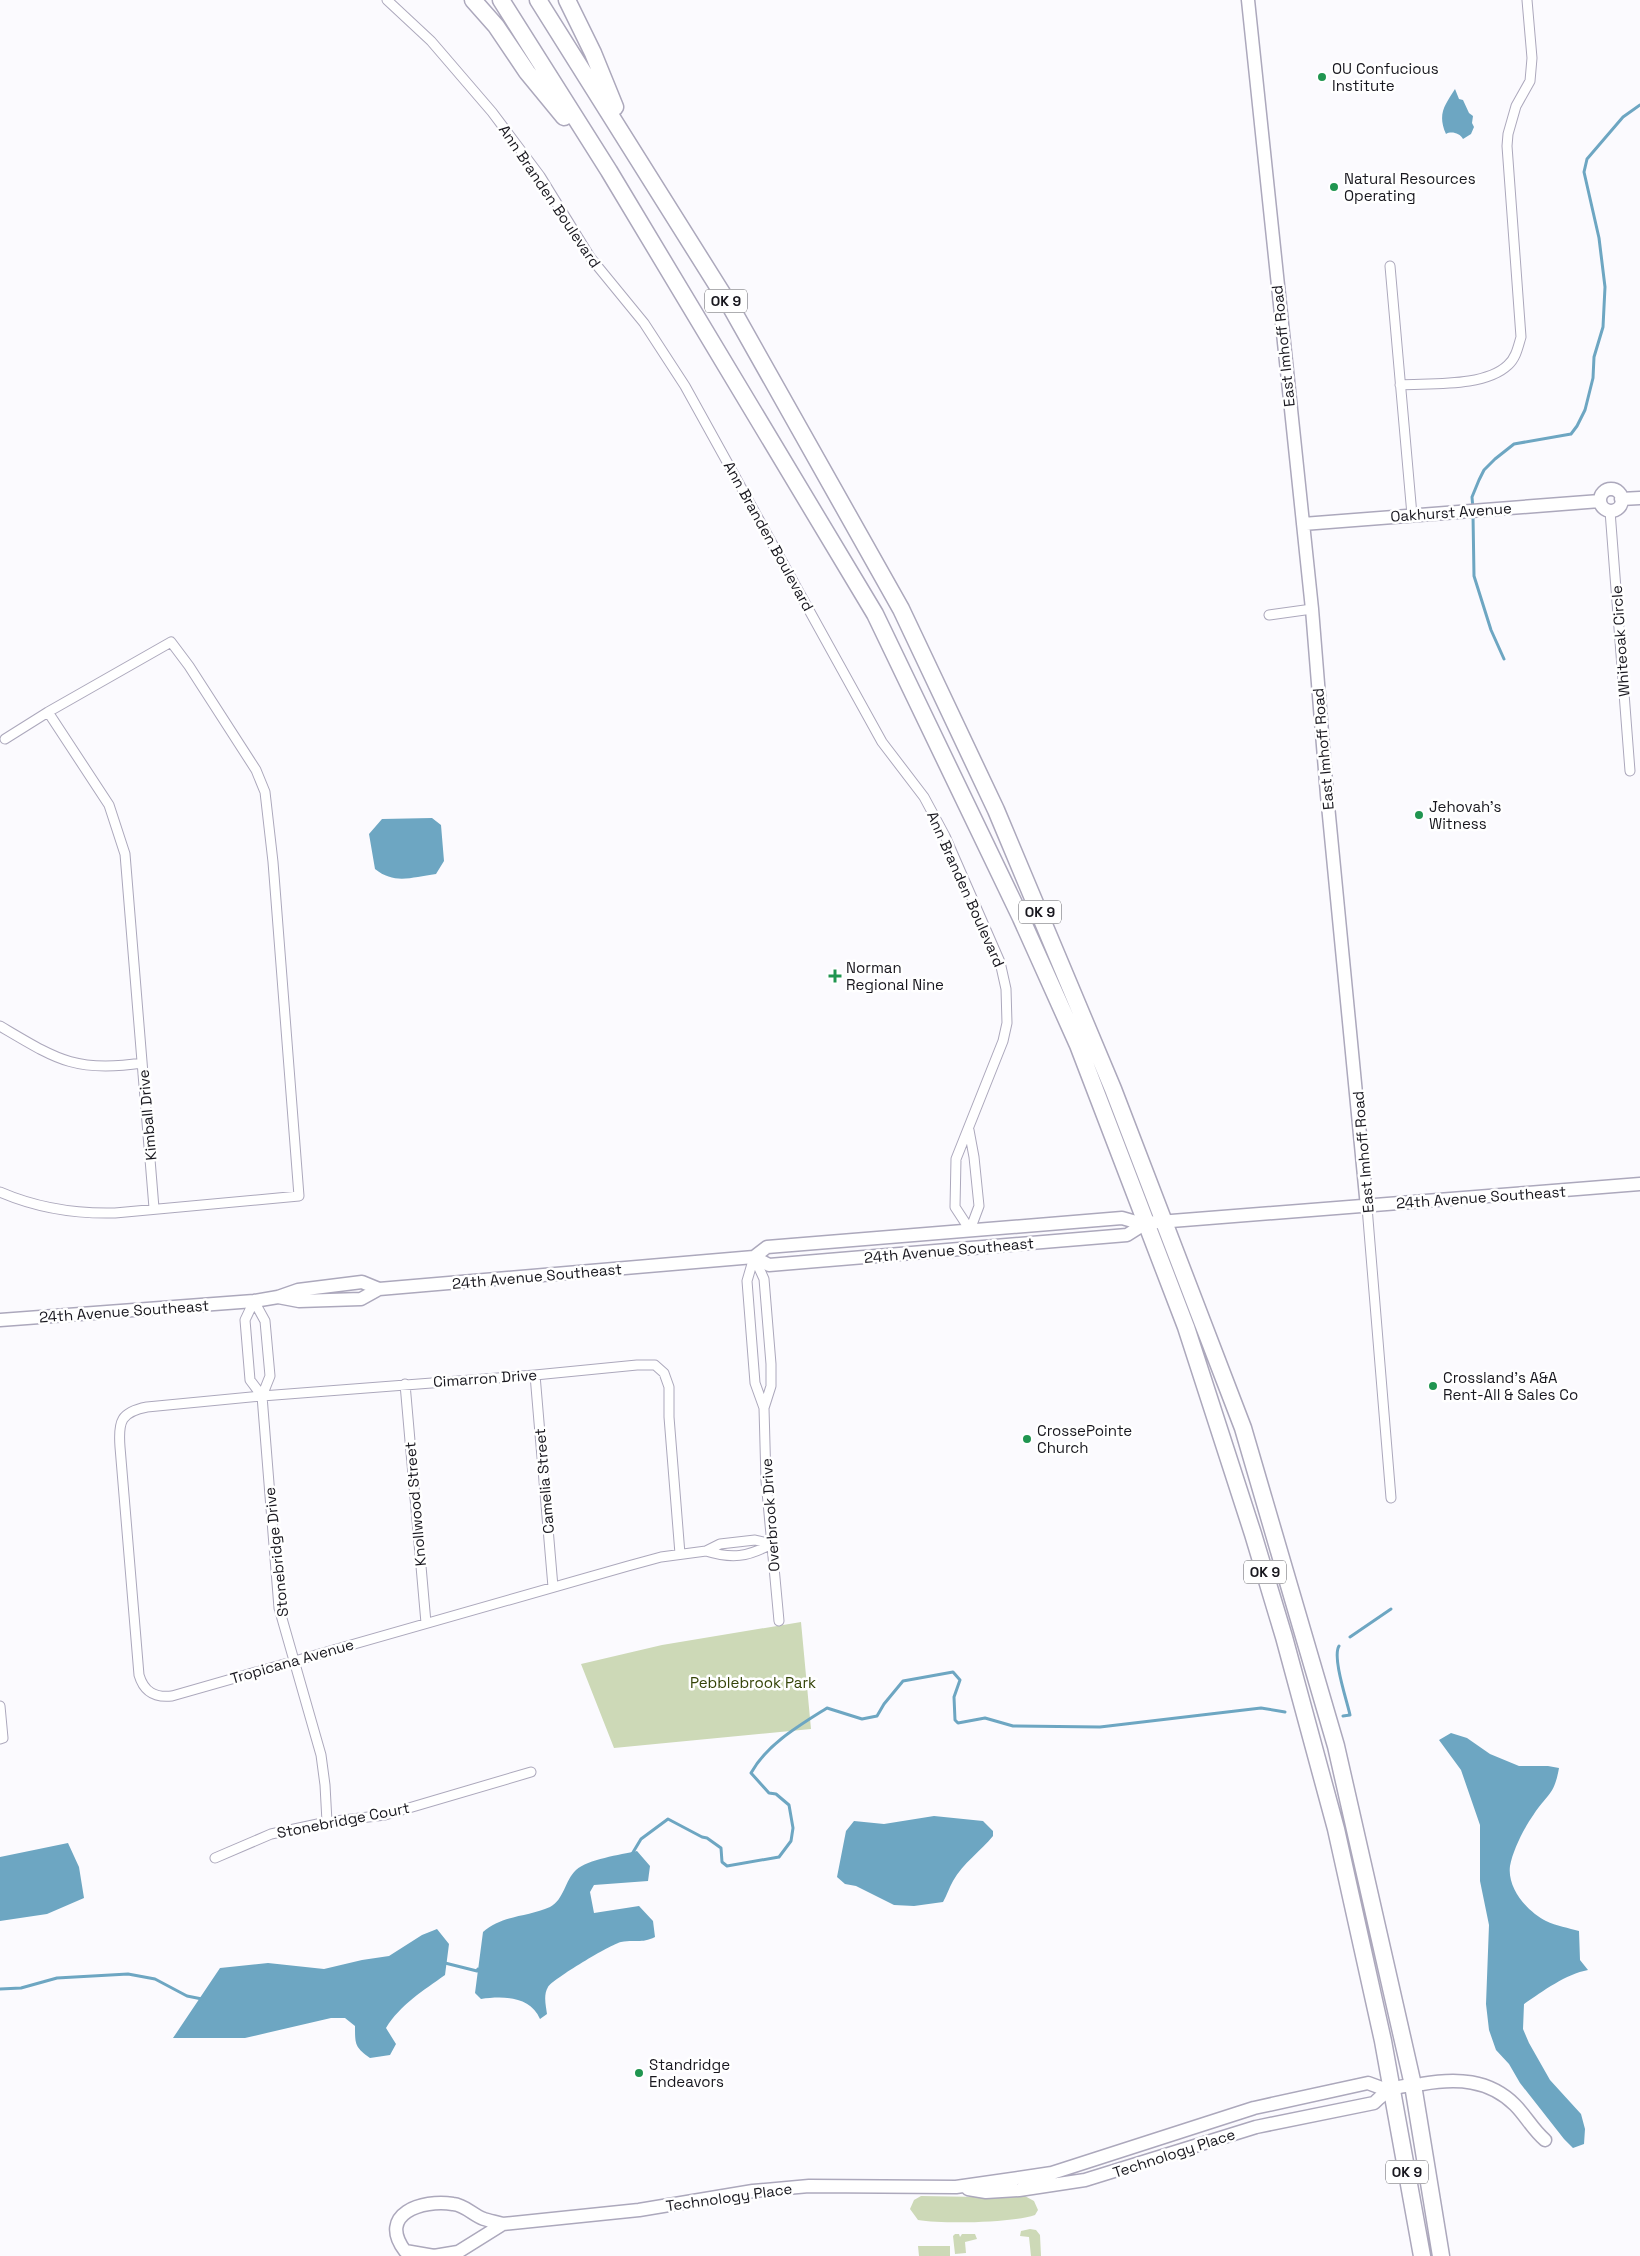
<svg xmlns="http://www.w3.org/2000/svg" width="1640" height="2256" viewBox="0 0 1640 2256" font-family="'Space Grotesk',sans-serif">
	<rect width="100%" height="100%" fill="#fbfafe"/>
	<path fill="#cdd9b7" d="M801 1622 811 1729 614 1748 581 1664 662 1645Z
		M1023 2195 1034 2201 1038 2210 1035 2215C1011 2223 943 2224 918 2220L910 2209 914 2200 921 2196 981 2197Z
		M1030 2229 1036 2230 1040 2235 1041 2256H1031L1029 2237 1020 2236 1021 2231Z
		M955 2234H959L960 2237 962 2234H975L977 2239 965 2242 966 2253 955 2254 953 2236Z
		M918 2246H950V2256H919Z"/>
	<path fill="#6da6c2" d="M1455 89 1459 99 1463 100 1469 113 1473 116 1472 123 1474 127 1471 134 1463 139C1460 133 1451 131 1446 134 1437 114 1445 105 1455 89Z
		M432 818 441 825 444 861 436 874C412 877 395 885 375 869L369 834 382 819Z
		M1451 1733 1467 1738 1490 1754 1519 1766H1548L1559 1768C1554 1796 1548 1793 1534 1814 1524 1828 1513 1850 1510 1866 1507 1889 1528 1912 1546 1921 1556 1926 1569 1928 1579 1931L1580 1960 1588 1970C1566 1974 1543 1991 1524 2004L1523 2029 1529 2043 1550 2080 1581 2114 1585 2129 1584 2144 1573 2148 1564 2139 1520 2083 1509 2064 1496 2050 1489 2030 1486 2004 1489 1925 1480 1881V1825L1461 1770 1439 1740Z
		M934 1816 983 1821 993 1831V1836C981 1851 963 1863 953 1881 949 1888 947 1895 943 1902L914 1906 894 1905 856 1886 845 1884 837 1877 846 1831 854 1821 884 1824Z
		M68 1843 79 1867 84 1898 47 1914 0 1921V1857Z
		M637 1851 650 1866 648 1881 594 1885 590 1892 594 1913 639 1906 653 1921 655 1937C641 1944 635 1939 621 1942 611 1944 553 1979 548 1987 543 1995 546 2006 547 2014L540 2019C530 1996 503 1996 481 1999L475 1993 483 1932C502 1915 528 1917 550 1907 564 1900 565 1880 576 1870 588 1859 620 1855 637 1851Z
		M437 1929 449 1944 445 1975C424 1990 400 2005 386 2028L396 2044 390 2055 370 2058C355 2047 355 2045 355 2026L345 2018H331L245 2038H173L220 1968 268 1963 324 1969 362 1960 389 1956 422 1935Z"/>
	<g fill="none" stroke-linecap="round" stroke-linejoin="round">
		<path stroke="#6da6c2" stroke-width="3" d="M1473 509 1472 497 1479 480 1484 470 1495 459 1514 444 1571 434 1577 426 1585 410 1593 378 1594 357 1603 327 1605 287 1599 238 1584 172 1587 159 1623 117 1640 105
			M1473 515 1474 576 1491 630 1504 659
			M1350 1637 1391 1609
			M1339 1646C1332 1657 1347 1701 1350 1715L1343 1716
			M632 1854 641 1839 668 1819 702 1837 707 1838 721 1848 722 1862 727 1866 779 1857 791 1841 793 1828 789 1805 776 1794 769 1793 751 1773C767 1744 800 1725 827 1708L862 1719 877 1716 884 1704 903 1681 953 1672 960 1680 954 1697 955 1720 958 1723 985 1718 1013 1726 1100 1727 1261 1708 1285 1712
			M445 1963 477 1971 478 1969
			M0 1989 21 1988 57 1978 128 1974 155 1979 187 1996 202 1999"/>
		<g stroke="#aca8bc" stroke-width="11">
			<path id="street" d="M387 0 431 41 492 112 540 176 590 257 644 323 685 386 882 742 924 797 945 836 1000 962 1006 989 1007 1023 1003 1041 956 1159 955 1207 970 1230
				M1390 266 1412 515
				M1400 385C1432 383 1485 387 1508 365 1516 358 1518 347 1521 337L1507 146 1508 134 1516 106 1530 81 1532 58 1527 0
				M1610 511 1630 771
				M1269 615 1312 609
				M5 739 48 712
				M0 1026C56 1059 75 1073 142 1063
				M969 1130 974 1157 979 1206 970 1230
				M0 1192C37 1208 75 1214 115 1213L299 1196 273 862 265 792 256 770 189 666 171 642 48 712 109 805 125 854 154 1208
				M1367 1207 1391 1498
				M754 1257 764 1279 771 1364V1386L764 1408 755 1383 747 1281Z
				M254 1301 265 1321 270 1376 262 1396 279 1608 321 1755 325 1785 327 1822
				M254 1301 245 1320 250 1380 262 1396
				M535 1375 553 1587
				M405 1384 426 1623
				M764 1408 766 1481 779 1621
				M755 1540 771 1544C748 1557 732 1559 706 1551L720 1544Z
				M680 1554 669 1417V1387L664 1373 655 1365H637L535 1375 262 1396 147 1407C121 1412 118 1421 120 1447L139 1675C144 1692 155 1698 172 1696L628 1566 661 1557 706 1551
				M0 1706 3 1738 0 1739
				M215 1858 271 1834 327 1822 385 1815 531 1772"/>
		</g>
		<g stroke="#aca8bc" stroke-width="15">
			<path id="secondary" d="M1248 0 1312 609 1327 795 1367 1207
				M1600 500a11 11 0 1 1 22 0a11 11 0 1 1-22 0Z
				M1621 499 1640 498
				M1303 524 1600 501
				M754 1257 767 1247 1122 1218 1143 1224
				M278 1297 299 1301 361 1299 379 1289 754 1257 769 1265 1127 1235 1146 1223 1640 1184
				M0 1320 254 1301 278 1297 298 1290 362 1282 379 1289
				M968 2189 986 2192 1019 2190 1085 2180 1256 2127 1374 2103C1392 2085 1398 2087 1422 2084 1456 2078 1489 2079 1515 2105 1526 2116 1533 2130 1545 2140
				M503 2224 458 2252 434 2256 405 2251C377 2214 422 2199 453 2204 465 2205 473 2215 484 2219 490 2221 497 2222 503 2224L639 2210 753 2191 809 2186 956 2187 1052 2173 1254 2108 1368 2083 1387 2090"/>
		</g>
		<g stroke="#aca8bc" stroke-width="19">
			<path id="highway" d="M473 0 496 26 527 72 564 117
				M501 0 609 171 875 614 1021 918 1078 1045 1186 1327 1253 1534 1284 1637 1336 1829 1383 2041 1422 2256
				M538 0 732 309 901 609 996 810 1113 1089 1243 1428 1336 1746 1413 2085 1441 2256
				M567 0 593 53 615 107"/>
		</g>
		<use href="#street" stroke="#fff" stroke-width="9"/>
		<use href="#secondary" stroke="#fff" stroke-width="12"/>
		<use href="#highway" stroke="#fff" stroke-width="16"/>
	</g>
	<g fill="#209550" stroke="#fff" stroke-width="2">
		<circle cx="1322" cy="77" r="5"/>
		<circle cx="1334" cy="187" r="5"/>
		<circle cx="1419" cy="815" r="5"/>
		<path d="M832.5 968.5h5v5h5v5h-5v5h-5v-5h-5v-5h5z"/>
		<circle cx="1433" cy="1386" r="5"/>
		<circle cx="1027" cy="1439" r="5"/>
		<circle cx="639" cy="2073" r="5"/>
	</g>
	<g text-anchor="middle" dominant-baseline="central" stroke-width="5" stroke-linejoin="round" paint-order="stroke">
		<g fill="#fff" stroke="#5d5d62" stroke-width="1">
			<rect x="705" y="289.5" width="42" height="23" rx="4"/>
			<rect x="1019" y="900.5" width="42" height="23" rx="4"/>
			<rect x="1244" y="1560.5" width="42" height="23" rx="4"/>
			<rect x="1386" y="2160.5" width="42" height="23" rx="4"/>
		</g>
		<g font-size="14" font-weight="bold" fill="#18171e">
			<text x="726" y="301">OK 9</text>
			<text x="1040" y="912">OK 9</text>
			<text x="1265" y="1572">OK 9</text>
			<text x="1407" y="2172">OK 9</text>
		</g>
		<g font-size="15" fill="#18171e" stroke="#fff" text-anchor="start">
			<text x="1332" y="68">OU Confucious<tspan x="1332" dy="17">Institute</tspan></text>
			<text x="1344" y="178">Natural Resources<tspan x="1344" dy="17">Operating</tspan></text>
			<text x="1429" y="806">Jehovah's<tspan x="1429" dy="17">Witness</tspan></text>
			<text x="846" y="967">Norman<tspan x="846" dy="17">Regional Nine</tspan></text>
			<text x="1443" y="1377">Crossland's A&amp;A<tspan x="1443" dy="17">Rent-All &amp; Sales Co</tspan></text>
			<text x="1037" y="1430">CrossePointe<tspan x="1037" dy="17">Church</tspan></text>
			<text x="649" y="2064">Standridge<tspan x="649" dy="17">Endeavors</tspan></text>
		</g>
		<g font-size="15" fill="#18171e" stroke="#fff">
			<text transform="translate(550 196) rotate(56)">Ann Branden Boulevard</text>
			<text transform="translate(1283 346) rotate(-96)">East Imhoff Road</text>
			<text transform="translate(1451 512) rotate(-4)">Oakhurst Avenue</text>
			<text transform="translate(769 536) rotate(61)">Ann Branden Boulevard</text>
			<text transform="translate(1620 641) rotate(-94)">Whiteoak Circle</text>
			<text transform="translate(1323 749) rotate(-95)">East Imhoff Road</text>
			<text transform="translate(966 889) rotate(66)">Ann Branden Boulevard</text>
			<text transform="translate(147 1115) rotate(-95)">Kimball Drive</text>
			<text transform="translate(1363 1152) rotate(-95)">East Imhoff Road</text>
			<text transform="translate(1481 1197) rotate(-4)">24th Avenue Southeast</text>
			<text transform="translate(949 1250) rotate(-5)">24th Avenue Southeast</text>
			<text transform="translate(537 1276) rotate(-5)">24th Avenue Southeast</text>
			<text transform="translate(124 1311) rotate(-4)">24th Avenue Southeast</text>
			<text transform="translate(485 1378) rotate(-4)">Cimarron Drive</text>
			<text transform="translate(544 1481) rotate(-95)">Camelia Street</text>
			<text transform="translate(415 1504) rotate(-95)">Knollwood Street</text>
			<text transform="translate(770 1515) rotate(-94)">Overbrook Drive</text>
			<text transform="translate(276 1552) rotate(-96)">Stonebridge Drive</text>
			<text transform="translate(292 1661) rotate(-16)">Tropicana Avenue</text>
			<text transform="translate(343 1820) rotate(-11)">Stonebridge Court</text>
			<text transform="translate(1174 2153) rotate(-18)">Technology Place</text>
			<text transform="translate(729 2197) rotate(-8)">Technology Place</text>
		</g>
		<g font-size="15" fill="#344307" stroke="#fff">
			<text x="753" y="1682">Pebblebrook Park</text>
		</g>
	</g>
</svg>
